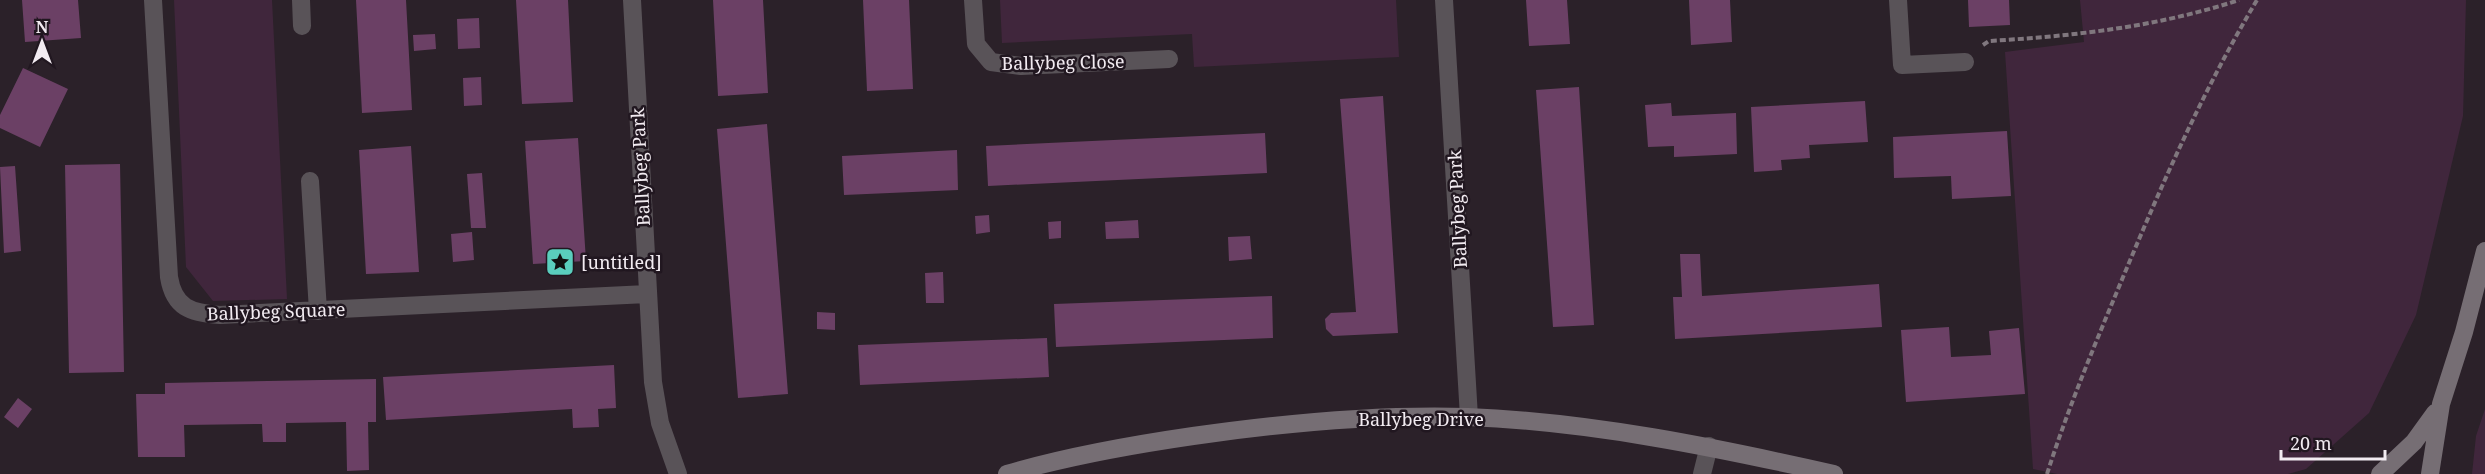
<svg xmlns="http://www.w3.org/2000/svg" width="2485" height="474" viewBox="0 0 2485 474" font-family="'Noto Serif',serif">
	<rect width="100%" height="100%" fill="#2b2129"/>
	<path fill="#40263c" d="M174 0H272L287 299 213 301 186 267Z
		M1000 0H1396L1399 57 1194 67 1192 34 1002 43Z
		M2080 0H2466L2463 116 2416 315 2369 413 2306 469 2288 474H2057L2033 469 2005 52 2084 42Z
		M2485 409V474H2472L2476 436Z"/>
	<path fill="#6b4065" d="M22 0H78L81 38 25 42Z
		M356 0H406L412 110 362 113Z
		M516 0H568L573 102 522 104Z
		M713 0H763L768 93 718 96Z
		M863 0H909L913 89 867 91Z
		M1526 0H1567L1570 44 1529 46Z
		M1689 0H1730L1732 42 1691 45Z
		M1968 0H2009L2010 25 1969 27Z
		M479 18 480 48 458 49 457 19Z
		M435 34 436 49 414 51 413 35Z
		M23 68 68 89 40 147 0 128V115Z
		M481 77 482 105 464 106 463 78Z
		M1579 87 1594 325 1553 327 1536 90Z
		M1383 96 1398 333 1333 336 1326 329 1325 319 1331 313 1356 312 1340 99Z
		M1865 101 1868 142 1809 145 1810 158 1781 160 1782 170 1754 172 1751 107Z
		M1671 103 1672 116 1736 113 1737 154 1674 157V146L1648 147 1645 105Z
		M767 124 788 394 738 398 717 129Z
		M2007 131 2011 196 1952 199 1951 176 1894 178 1893 137Z
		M1265 133 1267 173 988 186 986 146Z
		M578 138 586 261 533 264 525 141Z
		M411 146 419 272 366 274 359 150Z
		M957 150 958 190 844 195 842 156Z
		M120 164 124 372 69 373 65 165Z
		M15 166 21 251 4 253 0 167Z
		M482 173 486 228H471L467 174Z
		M989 215 990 232 976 234 975 216Z
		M1138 220 1139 238 1106 239 1105 222Z
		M1061 221V238L1049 239 1048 222Z
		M472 232 474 260 453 262 451 234Z
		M1250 236 1252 259 1229 261 1228 237Z
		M1680 254H1700L1702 296 1879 284 1882 327 1675 339 1673 297H1682Z
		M943 272 944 303H926L925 273Z
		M1272 296 1273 338 1056 347 1054 304Z
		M817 312 835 313V330L817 329Z
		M1949 327 1951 357 1991 355 1989 331 2019 328 2025 394 1906 402 1901 330Z
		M1047 338 1049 377 860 385 858 345Z
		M614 365 616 408 598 409 599 427 573 428 572 409 386 420 383 377Z
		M376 379V422H368L369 470 347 471 346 422 286 423V442H263L262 424 184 425 185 457H138L136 394H165V383Z
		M18 398 32 409 18 428 4 417Z"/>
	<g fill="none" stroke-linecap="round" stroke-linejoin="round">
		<path stroke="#80777e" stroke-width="4" stroke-dasharray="6 3" stroke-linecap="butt" d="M1983 45 1989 41C2074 36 2157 27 2239 0
			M2047 474C2069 405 2098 337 2126 270 2165 177 2205 87 2257 0"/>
		<path stroke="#595358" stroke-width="18" d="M1702 474 1709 446"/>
		<path stroke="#595358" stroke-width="18" d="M153 0 169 277C174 308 191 313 220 315L647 294
			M301 0 302 26
			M632 0 653 382 660 423 678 474
			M973 0 976 44 991 62 1021 66 1169 59
			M1444 0 1469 417
			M1898 0 1902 65 1965 62
			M310 181 318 311"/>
		<path stroke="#766e74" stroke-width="18" d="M1007 474C1068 456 1131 445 1193 436 1284 423 1376 414 1468 417 1592 422 1714 447 1834 474
			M2380 474 2414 442 2435 413
			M2430 474 2441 404 2464 332 2485 251"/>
	</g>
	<defs>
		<g id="sight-square" transform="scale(1.5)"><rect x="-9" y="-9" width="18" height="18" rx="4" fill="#5acebd" stroke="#211720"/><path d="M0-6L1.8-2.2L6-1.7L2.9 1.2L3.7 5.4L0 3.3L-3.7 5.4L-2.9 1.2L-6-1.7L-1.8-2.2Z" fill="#111"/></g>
	</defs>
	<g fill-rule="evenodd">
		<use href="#sight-square" x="560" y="262"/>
	</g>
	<g text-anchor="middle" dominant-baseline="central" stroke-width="5" stroke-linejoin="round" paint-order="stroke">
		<g font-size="18" fill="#f2ebf1" stroke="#211720">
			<text transform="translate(1063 62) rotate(-1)">Ballybeg Close</text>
			<text transform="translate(640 167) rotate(-93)">Ballybeg Park</text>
			<text transform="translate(1457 209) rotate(-93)">Ballybeg Park</text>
			<text transform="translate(276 311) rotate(-2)">Ballybeg Square</text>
			<text x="1421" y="419">Ballybeg Drive</text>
		</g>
		<g font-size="18" fill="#f2ebf1" stroke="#211720" text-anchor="start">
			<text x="581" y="262">[untitled]</text>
		</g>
	</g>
	<g transform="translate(42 42)" stroke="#211720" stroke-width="4.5" paint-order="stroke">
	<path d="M0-4.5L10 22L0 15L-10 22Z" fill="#f2ebf1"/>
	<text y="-9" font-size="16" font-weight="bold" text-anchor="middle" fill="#f2ebf1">N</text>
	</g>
	<path d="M2281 450v9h104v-9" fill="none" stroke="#f2ebf1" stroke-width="3"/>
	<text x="2290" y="450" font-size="18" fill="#f2ebf1" stroke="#211720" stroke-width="4.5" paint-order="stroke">20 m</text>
</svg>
